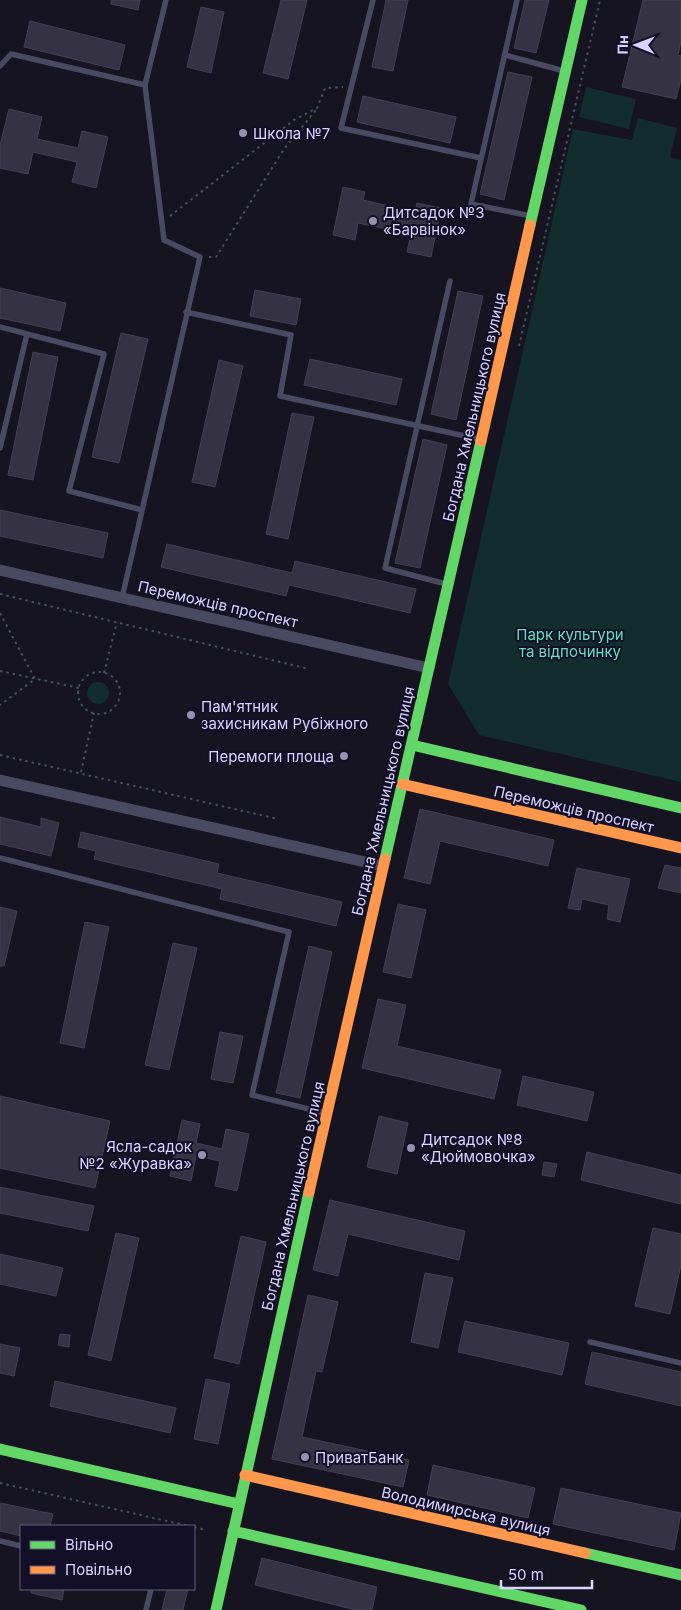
<svg xmlns="http://www.w3.org/2000/svg" width="681" height="1610" viewBox="0 0 681 1610" font-family="Inter,sans-serif">
	<rect width="100%" height="100%" fill="#161421"/>
	<path fill="#132c2d" d="M586 87 636 99 629 129 579 117Z
		M638 118 677 128 670 157 681 160V782L479 735 448 684 573 129 632 140Z
		M87 693a11 11 0 1 1 22 0a11 11 0 1 1-22 0Z"/>
	<path fill="#343243" stroke="#433f54" d="M111 0H140L138 10 111 4Z
		M281 0H307L288 79 263 73Z
		M386 0H408L393 71 372 67Z
		M525 0H549L536 53 514 48Z
		M643 0H681V41L678 55 681 56V80L676 99 622 87Z
		M201 7 224 12 211 73 187 67Z
		M30 21 125 45 119 70 24 47Z
		M508 72 532 77 504 200 480 194Z
		M363 96 456 117 450 143 357 122Z
		M9 109 42 117 37 139 78 148 82 131 108 137 96 188 72 182 77 162 33 152 28 174 0 168V145Z
		M343 187 365 192 363 200 415 212 417 203 441 208 431 257 407 252 411 234 358 223 355 240 333 235Z
		M0 288 66 303 60 331 0 318Z
		M255 290 301 299 296 325 250 316Z
		M458 291 483 296 456 420 431 414Z
		M121 333 148 339 119 463 92 457Z
		M33 352 58 357 33 480 8 475Z
		M310 359 402 379 396 405 304 385Z
		M219 360 243 366 215 487 192 482Z
		M292 413 314 417 288 539 266 534Z
		M423 439 447 445 420 568 395 563Z
		M0 510 108 533 103 558 0 536Z
		M167 544 292 573 295 561 416 589 410 613 289 585 286 596 161 567Z
		M420 809 554 840 548 866 440 841 430 884 404 878Z
		M0 817 41 827V818L59 823 51 856 0 844Z
		M81 832 219 864 217 873 342 902 336 926 220 899 222 889 94 859 96 851 78 847Z
		M665 865 681 868V893L658 888Z
		M577 868 630 879 620 922 607 919 609 905 582 899 580 910 568 908Z
		M398 904 426 910 411 978 383 972Z
		M0 907 17 911 4 966H0Z
		M85 922 109 927 84 1048 60 1043Z
		M173 943 197 948 169 1070 145 1065Z
		M309 946 332 952 300 1098 276 1093Z
		M378 999 406 1005 397 1046 501 1070 494 1099 362 1068Z
		M220 1032 243 1036 233 1083 211 1079Z
		M523 1076 594 1092 587 1121 517 1105Z
		M0 1096 110 1121 95 1188 0 1168Z
		M379 1116 408 1123 397 1174 367 1167Z
		M182 1120 200 1124 196 1143 222 1149 226 1129 249 1134 237 1191 215 1186 220 1161 196 1156 191 1181 170 1176Z
		M587 1152 681 1175V1204L581 1180Z
		M544 1162 557 1164 554 1177 542 1175Z
		M0 1187 94 1206 88 1231 0 1213Z
		M330 1200 465 1231 459 1260 348 1234 338 1276 313 1270Z
		M653 1228 681 1234V1265L670 1314 635 1306Z
		M116 1233 139 1238 111 1361 88 1355Z
		M241 1236 266 1242 239 1364 214 1358Z
		M0 1254 63 1268 56 1296 0 1284Z
		M425 1273 453 1278 438 1348 411 1342Z
		M308 1295 338 1302 322 1372 316 1371 302 1437 409 1460 403 1487 272 1459Z
		M465 1321 569 1343 562 1375 458 1352Z
		M60 1334 70 1335 69 1347 58 1345Z
		M0 1344 20 1348 14 1376 0 1373Z
		M592 1352 681 1372V1406L585 1384Z
		M206 1379 230 1384 218 1444 194 1439Z
		M55 1381 176 1408 170 1433 50 1406Z
		M433 1465 535 1488 528 1518 427 1495Z
		M561 1488 681 1513 674 1550 553 1524Z
		M0 1503 53 1514 50 1526H21V1536L0 1531Z
		M262 1558 377 1587 372 1610H356L255 1585Z
		M31 1589H64L62 1600 31 1593Z
		M167 1589H188L183 1610H162Z"/>
	<g fill="none" stroke-linecap="round" stroke-linejoin="round">
		<path stroke="#44505f" stroke-width="2" stroke-dasharray="2.5 4" stroke-linecap="butt" d="M170 216 294 120 317 108 325 88 343 87
			M209 257H216L284 149 316 110
			M519 346 600 0
			M0 594 309 669
			M0 613 35 679 0 705
			M0 671 79 688
			M78 693a21 21 0 1 1 42 0a21 21 0 1 1-42 0Z
			M104 673 117 622
			M0 755 278 819
			M81 772 94 713
			M0 1483 189 1526
			M194 1527 206 1530"/>
		<path stroke="#4a4962" stroke-width="5.5" d="M373 0 341 128 481 158
			M517 0 471 204 531 216
			M505 55 564 71
			M0 66 11 54 145 85
			M186 312 291 335 280 396 479 439
			M0 327 104 354 69 491 142 510
			M0 448 27 334
			M446 584 385 568 450 281
			M122 598 200 257 164 240 145 85 166 0
			M0 858 289 932 252 1095 325 1113
			M590 1342 681 1363
			M0 1541 21 1546
			M146 1610 151 1589"/>
		<path stroke="#4a4962" stroke-width="11" d="M0 570 429 668
			M0 780 383 866"/>
		<path stroke="#63d668" stroke-width="11" d="M530 225 582 0
			M412 745 681 808
			M385 859 481 441
			M0 1449 239 1504
			M233 1531 581 1610
			M585 1553 681 1575
			M216 1610 309 1192"/>
		<path stroke="#ff974d" stroke-width="11" d="M481 441 530 225
			M402 784 681 848
			M309 1192 385 859
			M245 1475 585 1553"/>
	</g>
	<g fill="#9591b1" stroke="#130f26" stroke-width="2">
		<circle cx="243" cy="133" r="5"/>
		<circle cx="373" cy="221" r="5"/>
		<circle cx="191" cy="715" r="5"/>
		<circle cx="344" cy="756" r="5"/>
		<circle cx="411" cy="1148" r="5"/>
		<circle cx="202" cy="1155" r="5"/>
		<circle cx="305" cy="1457" r="5"/>
	</g>
	<g text-anchor="middle" dominant-baseline="central" stroke-width="4" stroke-linejoin="round" paint-order="stroke">
		<g font-size="15" fill="#d9d4ff" stroke="#130f26" text-anchor="start">
			<text x="253" y="133">Школа №7</text>
			<text x="383" y="212">Дитсадок №3<tspan x="383" dy="17">«Барвінок»</tspan></text>
			<text x="201" y="706">Пам'ятник<tspan x="201" dy="17">захисникам Рубіжного</tspan></text>
			<text x="334" y="756" text-anchor="end">Перемоги площа</text>
			<text x="421" y="1139">Дитсадок №8<tspan x="421" dy="17">«Дюймовочка»</tspan></text>
			<text x="192" y="1146" text-anchor="end">Ясла-садок<tspan x="192" dy="17">№2 «Журавка»</tspan></text>
			<text x="315" y="1457">ПриватБанк</text>
		</g>
		<g font-size="15" fill="#d9d4ff" stroke="#130f26">
			<text transform="translate(474 407) rotate(-77)">Богдана Хмельницького вулиця</text>
			<text transform="translate(218 604) rotate(13)">Переможців проспект</text>
			<text transform="translate(383 801) rotate(-77)">Богдана Хмельницького вулиця</text>
			<text transform="translate(574 809) rotate(13)">Переможців проспект</text>
			<text transform="translate(293 1196) rotate(-77)">Богдана Хмельницького вулиця</text>
			<text transform="translate(466 1511) rotate(13)">Володимирська вулиця</text>
		</g>
		<g font-size="15" fill="#5fe0c0" stroke="#130f26">
			<text x="570" y="634">Парк культури<tspan x="570" dy="17">та відпочинку</tspan></text>
		</g>
	</g>
	<rect x="20" y="1525" width="175" height="65" fill="#130f26" stroke="#625e7d"/>
	<rect x="30" y="1541" width="25" height="8" fill="#63d668" stroke="#625e7d"/>
	<text x="65" y="1550" font-size="15" fill="#d9d4ff">Вільно</text>
	<rect x="30" y="1566" width="25" height="8" fill="#ff974d" stroke="#625e7d"/>
	<text x="65" y="1575" font-size="15" fill="#d9d4ff">Повільно</text>
	<g transform="translate(636 45) rotate(271)" stroke="#130f26" stroke-width="4" paint-order="stroke">
	<path d="M0-4L9 19L0 12L-9 19Z" fill="#d9d4ff"/>
	<text y="-8" font-size="14" font-weight="bold" text-anchor="middle" fill="#d9d4ff">Пн</text>
	</g>
	<path d="M501 1580v8h91v-8" fill="none" stroke="#d9d4ff" stroke-width="2.5"/>
	<text x="508" y="1580" font-size="15" fill="#d9d4ff" stroke="#130f26" stroke-width="4" paint-order="stroke">50 m</text>
</svg>
